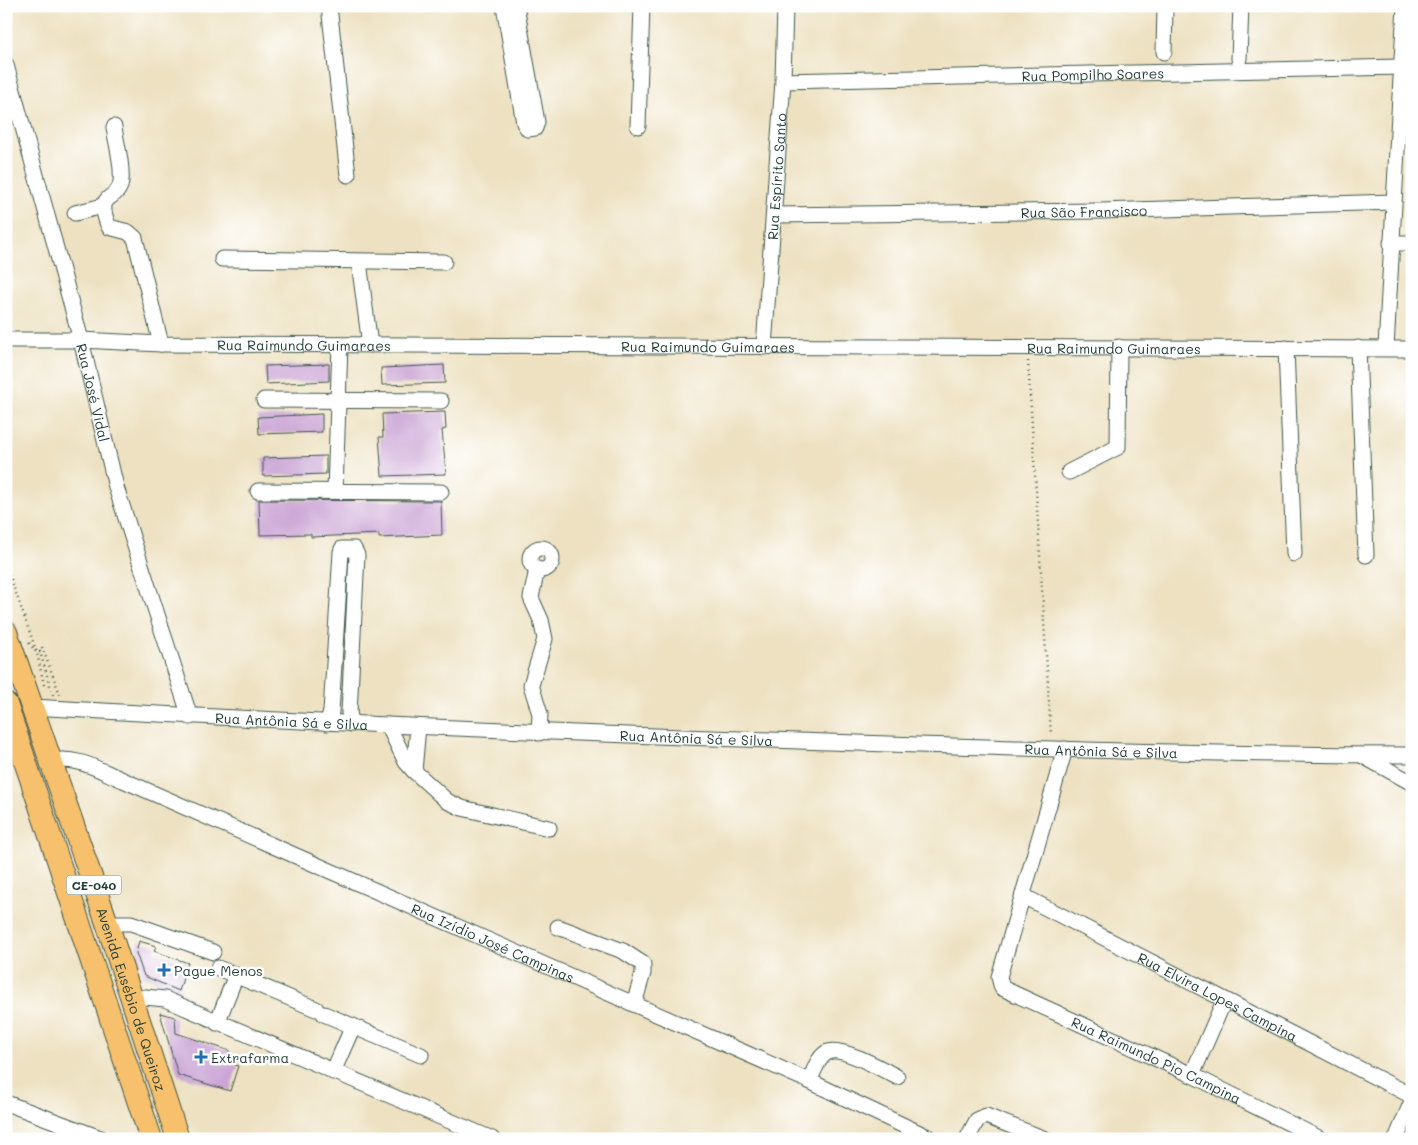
<svg xmlns="http://www.w3.org/2000/svg" width="1418" height="1145" viewBox="0 0 1418 1145" font-family="Mali,sans-serif">
	<rect width="100%" height="100%" fill="#fff"/>
	<filter id="ink" filterUnits="userSpaceOnUse"><feTurbulence type="fractalNoise" baseFrequency=".02" numOctaves="2"/><feDisplacementMap in="SourceGraphic" scale="10" xChannelSelector="R" yChannelSelector="G"/><feConvolveMatrix kernelMatrix="1 2 1 2 8 2 1 2 1" color-interpolation-filters="sRGB"/></filter>
	<filter id="wash" filterUnits="userSpaceOnUse"><feTurbulence type="fractalNoise" baseFrequency=".0096" numOctaves="4" result="noise"/><feDisplacementMap in="SourceGraphic" scale="20" xChannelSelector="R" yChannelSelector="G"/><feGaussianBlur stdDeviation="1.12" result="paint"/><feColorMatrix in="noise" values="0 0 0 0 0 0 0 0 0 0 0 0 0 0 0 0 0 1.4 0 .05"/><feComposite in="paint" operator="in"/></filter>
	<g filter="url(#wash)">
		<rect width="100%" height="100%" fill="#ede1c1"/>
		<g id="blocks">
			<path fill="#cba5d5" d="M329 364V381L266 384 265 366Z
				M444 365 445 383 382 385 381 368Z
				M445 412 446 429 442 430 446 474 382 476 379 437H383L382 414Z
				M322 414V432L259 434 258 417Z
				M326 456V474L263 476V458Z
				M259 500 441 501 442 535 379 538V534L311 537V534L260 535Z
				M139 941 156 946 154 951 188 963 179 991 144 976 136 953Z
				M160 1013 175 1017 176 1033 230 1051 227 1062 238 1066 230 1091 178 1075Z"/>
		</g>
	</g>
	<g filter="url(#ink)">
		<use href="#blocks" fill-opacity="0" stroke="#3e5649" stroke-width="1"/>
		<g fill="none" stroke-linecap="round" stroke-linejoin="round">
			<g stroke="#3e5649" stroke-width="17">
				<g id="minor">
					<path d="M329 6 348 175"/>
					<path d="M504 6 524 123 528 129 535 128 537 122 516 6"/>
					<path d="M1164 52 1165 6"/>
					<path d="M1239 59 1241 6"/>
					<path id="s1" d="M6 65 81 340 116 487 190 717"/>
					<path id="s2" d="M783 81 1402 67"/>
					<path d="M638 126 642 6"/>
					<path d="M114 127C116 143 123 164 121 181 119 203 93 190 109 227L128 232 135 238 161 344"/>
					<path d="M75 213 103 206"/>
					<path id="s3" d="M775 215 1100 211 1393 202"/>
					<path d="M1391 243H1412"/>
					<path d="M222 259 444 262"/>
					<path d="M359 262 370 345"/>
					<path id="s4" d="M6 340H81L161 344 1412 349"/>
					<path id="s5" d="M764 347 783 81 785 6"/>
					<path d="M1286 348 1294 554"/>
					<path d="M1358 348 1366 555"/>
					<path d="M1386 348 1405 6"/>
					<path d="M264 400 441 401"/>
					<path d="M1069 472 1118 447 1119 347"/>
					<path d="M258 491 441 492"/>
					<path d="M335 491 340 345"/>
					<circle cx="541" cy="559" r="11"/>
					<path d="M537 569 531 598 541 620 545 639 531 685 540 714 539 733"/>
					<path id="s6" d="M32 707C307 723 582 734 857 743 1042 749 1227 755 1412 755"/>
					<path d="M327 723 331 712 341 552 342 549H354L357 555 349 713 352 724"/>
					<path d="M388 725 406 762 414 771 418 727"/>
					<path id="s7" d="M1065 749 999 977 1002 988 1192 1075 1321 1139"/>
					<path d="M1363 756 1412 783"/>
					<path id="s8" d="M50 762C74 754 101 771 123 780L809 1081 932 1139"/>
					<path d="M414 771 447 801 462 808 549 828"/>
					<path id="s9" d="M1023 896 1412 1096"/>
					<path d="M107 923H131L213 952"/>
					<path d="M558 927 623 951 643 964V973L634 1004"/>
					<path d="M218 968 316 1009"/>
					<path d="M132 1001 145 997 165 999 492 1139"/>
					<path d="M324 1014 421 1055"/>
					<path d="M217 1023 236 975"/>
					<path d="M333 1072 353 1026"/>
					<path d="M1192 1075 1224 1001"/>
					<path d="M809 1081C814 1072 818 1056 828 1052 841 1046 884 1070 897 1077"/>
					<path d="M6 1103 103 1139"/>
					<path d="M967 1139 977 1120 986 1116 1045 1139"/>
					<path d="M1396 1139 1412 1101"/>
				</g>
			</g>
			<g stroke="#3e5649" stroke-width="24">
				<g id="highway">
					<path id="s10" d="M6 632 107 923 178 1139"/>
					<path d="M6 704 151 1139"/>
				</g>
			</g>
			<path stroke="#3e5649" stroke-width="2.5" stroke-dasharray="1 4" stroke-linecap="butt" d="M1028 361 1051 735
				M6 565 37 653 44 685
				M29 643 37 653 40 652 53 695
				M42 647 61 697"/>
			<use href="#minor" stroke="#fff" stroke-width="15"/>
			<use href="#highway" stroke="#f7c06c" stroke-width="22"/>
		</g>
	</g>
	<g fill="#1f6fb2" stroke="#fff" stroke-width="2">
		<path d="M161.5 962.5h5v5h5v5h-5v5h-5v-5h-5v-5h5z"/>
		<path d="M198.5 1049.5h5v5h5v5h-5v5h-5v-5h-5v-5h5z"/>
	</g>
	<g text-anchor="middle" dominant-baseline="central" stroke-width="5" stroke-linejoin="round" paint-order="stroke">
		<rect fill="#fff" stroke="#627771" stroke-width="1" x="66.5" y="875.5" width="55" height="19" rx="4"/>
		<g font-size="12" font-weight="bold" fill="#1f3d34">
			<text x="94" y="885">CE-040</text>
		</g>
		<g font-size="14" fill="#1f3d34" stroke="#fff">
			<text stroke="none"><textPath href="#s2" startOffset="310">Rua Pompilho Soares</textPath></text>
			<text stroke="none"><textPath href="#s5" startOffset="171">Rua Espírito Santo</textPath></text>
			<text stroke="none"><textPath href="#s3" startOffset="309">Rua São Francisco</textPath></text>
			<text stroke="none"><textPath href="#s4" startOffset="298">Rua Raimundo Guimaraes</textPath></text>
			<text stroke="none"><textPath href="#s4" startOffset="702">Rua Raimundo Guimaraes</textPath></text>
			<text stroke="none"><textPath href="#s4" startOffset="1108">Rua Raimundo Guimaraes</textPath></text>
			<text stroke="none"><textPath href="#s1" startOffset="339">Rua José Vidal</textPath></text>
			<text stroke="none"><textPath href="#s6" startOffset="260">Rua Antônia Sá e Silva</textPath></text>
			<text stroke="none"><textPath href="#s6" startOffset="665">Rua Antônia Sá e Silva</textPath></text>
			<text stroke="none"><textPath href="#s6" startOffset="1070">Rua Antônia Sá e Silva</textPath></text>
			<text stroke="none"><textPath href="#s8" startOffset="481">Rua Izídio José Campinas</textPath></text>
			<text stroke="none"><textPath href="#s9" startOffset="219">Rua Elvira Lopes Campina</textPath></text>
			<text stroke="none"><textPath href="#s10" startOffset="388">Avenida Eusébio de Queiroz</textPath></text>
			<text stroke="none"><textPath href="#s7" startOffset="419">Rua Raimundo Pio Campina</textPath></text>
		</g>
		<g font-size="14" fill="#1f3d34" stroke="#fff" text-anchor="start">
			<text x="174" y="970">Pague Menos</text>
			<text x="211" y="1057">Extrafarma</text>
		</g>
	</g>
	<rect width="1418" height="1145" fill="none" stroke="#fff" stroke-width="25"/>
</svg>
